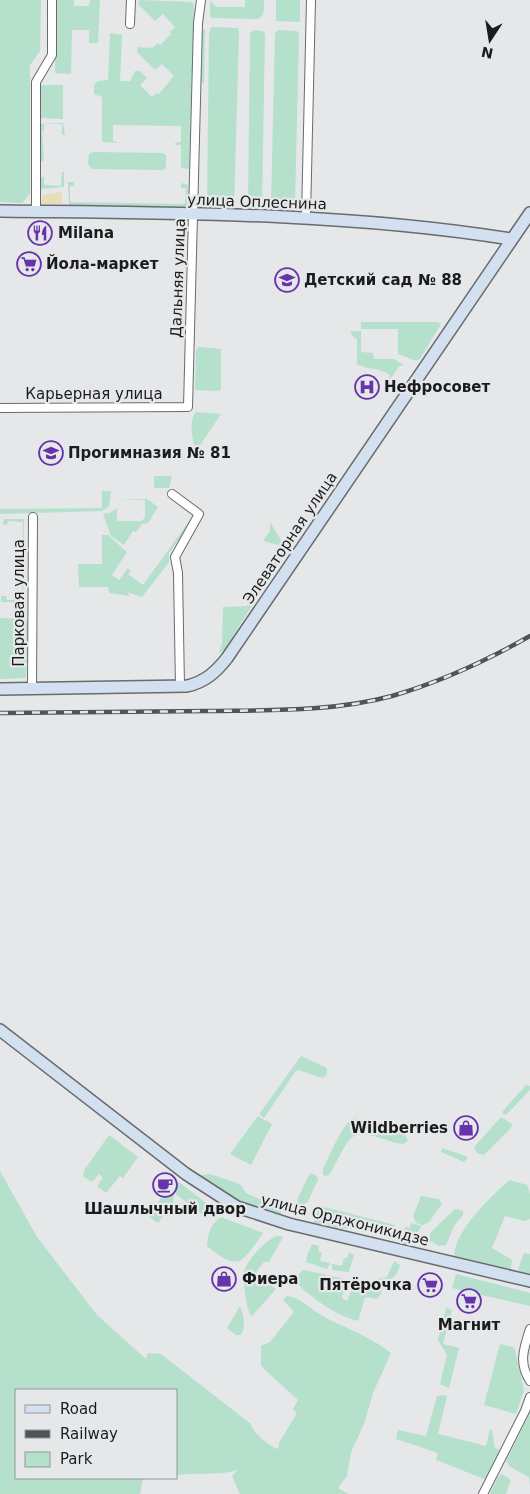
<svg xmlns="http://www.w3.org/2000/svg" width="530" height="1494" viewBox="0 0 530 1494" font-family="'DejaVu Sans',sans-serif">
	<rect width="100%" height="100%" fill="#e5e7e9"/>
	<path fill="#b4e0cc" d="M0 0H41L40 51 30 65V194L22 203 0 202Z
		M56 0H74V6H89L90 0H100L98 43H89V30H72L71 74 55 73Z
		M140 0 191 2 194 4 189 169 181 168V145H175V143L181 142V126L113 125V141L121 143 102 142V97L94 94V85L98 81 108 80 110 33 122 35 120 81H130L135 71H140L147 78 140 85 152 97 157 93 159 94 174 76 162 64 155 70 137 52 138 47 152 48 158 43 160 45 171 34 170 32 175 27 163 14 155 21 138 4Z
		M245 0H264C264 8 265 15 258 19L212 18 210 16V1L217 7H245Z
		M276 0H300V22L276 21Z
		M211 27 238 28 239 33 234 208H209L207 206 209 33Z
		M204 29H205L204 84 201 82 202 33Z
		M254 30 263 31 265 34 262 204 259 207H250L248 204 250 33Z
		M278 30 297 31 299 34 295 205 294 209H275L271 204 275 33Z
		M41 85H63V119L40 118Z
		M63 123 65 135H62V124H44V131H42L44 161H41V177H44V185L61 186 62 172H64V187L40 189 39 124Z
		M93 152 163 153 166 155V168L163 170 92 169 88 164 89 154Z
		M68 182H74V186H70V202L185 204 186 188H181V183L188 185 187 207 69 205Z
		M361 322H438L441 324 420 359 416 361 398 354V329H361Z
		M351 331H361V352L373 353 374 359H394L404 365 399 366 386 386 384 385 390 375C376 366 370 371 357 364V340L351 334Z
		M198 347 221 349V389L219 391 195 390 196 351Z
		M196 412 221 414 199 447 194 445C192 437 189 419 196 412Z
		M154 476H172L169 488H154Z
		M102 491H111L109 506 102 511 0 514V509L102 508Z
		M118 499H147L158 507 148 523 142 524 136 532 133 531 124 545 111 536 103 514 110 513 117 508V521H142L145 517V500Z
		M4 519H23L24 521 23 601 21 602H1V596H6L7 600H22L23 522 8 521 7 525 3 524Z
		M190 520V524L169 553V562L142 597 127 592 130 596 109 593 108 587H79L78 564H102V535H108L127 552 112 575 119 580 128 568 131 571 128 574 143 585Z
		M270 522 282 542V546L263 541 270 531Z
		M276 550 284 552V554L225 649 218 654 222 644 223 607 247 606 274 560Z
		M0 618 25 619 28 623 26 678 0 679Z
		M301 1056 327 1068V1075L323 1078 298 1070 295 1072 264 1118 261 1116 260 1113Z
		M526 1085 530 1086V1090L507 1114 503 1115V1111Z
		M258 1116 272 1124 251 1165 230 1154Z
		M501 1117 512 1124 511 1128 484 1155 477 1153 474 1147Z
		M354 1118 405 1134 408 1141 403 1144 397 1143C347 1127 354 1130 330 1174L326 1176 323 1175V1169C330 1156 342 1123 354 1118Z
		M109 1135 138 1157 123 1178 120 1176 106 1193 97 1186 103 1178 99 1174 92 1182 83 1176 85 1169Z
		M442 1148 466 1156 468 1158 464 1162 441 1152Z
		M0 1171 37 1237 97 1315 146 1359 148 1353 161 1354 251 1424C253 1433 269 1446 278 1449L279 1443 297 1413 293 1409 298 1400 261 1366V1346L270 1342 294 1312 283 1300 287 1296C301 1298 309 1308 321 1315 344 1328 370 1336 391 1353L373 1393 364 1424 351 1452 347 1476 338 1488 348 1494H240L232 1476 238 1470C218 1476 197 1472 176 1475V1390H16V1478H143L140 1494H0Z
		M310 1173 317 1176 318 1180 307 1203 300 1205 297 1200Z
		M210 1174 236 1183 242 1186 246 1193 268 1203 272 1201 279 1202 282 1216 242 1204 197 1176Z
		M510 1180 527 1185 530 1194V1219L524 1221 505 1216 492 1248 512 1260 511 1269 454 1257C455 1230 490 1197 510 1180Z
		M179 1182 210 1206 203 1215 177 1195 175 1192Z
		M175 1185 173 1203 158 1223 148 1216 169 1187 172 1189Z
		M421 1196 439 1199 442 1204 429 1222 423 1225 416 1223 413 1216Z
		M320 1206 395 1225 394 1229 328 1213 324 1215 349 1221 347 1229 330 1227 323 1220 320 1226 313 1224Z
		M455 1209 463 1211V1215L454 1226 446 1245 439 1246 430 1241V1233Z
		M221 1217 263 1233C241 1264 239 1272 207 1246 208 1233 210 1225 221 1217Z
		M411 1223 422 1226 408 1246H400L405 1227 409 1228Z
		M278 1236 283 1237 269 1262H264L256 1272 276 1289 252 1316C246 1313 243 1279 244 1272 246 1261 268 1237 278 1236Z
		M312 1244 319 1246 318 1251 322 1252 320 1261 330 1263 327 1269 306 1262 308 1253Z
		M349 1252 354 1255 349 1272 332 1270V1264L342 1266 344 1258H347Z
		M524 1253 530 1254V1277L518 1270Z
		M394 1261 400 1265C398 1276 392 1277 385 1284 381 1289 382 1295 377 1299L365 1297 358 1321C334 1315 314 1299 296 1283L295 1279 303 1270 342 1278 346 1283 342 1298 347 1301 355 1282 372 1283 378 1279 387 1277Z
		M456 1274 530 1293V1306L452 1288Z
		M240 1306C244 1316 246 1325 241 1335H236L227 1328Z
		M446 1308 452 1310 443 1344 459 1348 449 1388 440 1384 447 1355 438 1340Z
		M500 1344 513 1347 515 1350 524 1390 516 1414 484 1405Z
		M443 1395 447 1396 438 1434 486 1446 490 1429 492 1430 495 1448 502 1451 487 1480 436 1460 438 1453 396 1439 398 1430 426 1436 437 1396Z
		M530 1413V1487L529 1477 510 1467 506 1461Z
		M502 1474 511 1480 506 1494H490L498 1477Z"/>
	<path fill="#e7ddb8" d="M62 192V204H41L42 195Z"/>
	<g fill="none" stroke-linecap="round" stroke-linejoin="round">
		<g stroke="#6a6b6d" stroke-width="10">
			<path id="street" d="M130 24 131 0
				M36 212V82L52 55V0
				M306 217 311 0
				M0 408 188 407 198 23 201 0
				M172 494 199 514 175 557 178 573 180 687
				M32 689 33 517
				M530 1329C524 1348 518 1363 530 1381
				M483 1494 525 1411 530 1397"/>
		</g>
		<g stroke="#6a6b6d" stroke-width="14">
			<path id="secondary" d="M0 211C171 213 342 212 511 239
				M0 689 187 686C205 682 216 672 227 658L530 213
				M0 1030 186 1174 237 1207 289 1224 530 1281"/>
		</g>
		<use href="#street" stroke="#fff" stroke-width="8"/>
		<use href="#secondary" stroke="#d3e0f0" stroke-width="11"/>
		<g stroke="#515354" stroke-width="4.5">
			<path id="rail" d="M0 713C69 712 138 712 208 711 269 710 332 712 392 696 440 682 486 661 530 636"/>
		</g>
		<use href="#rail" stroke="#e5e7e9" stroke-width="2.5" stroke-dasharray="8" stroke-linecap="butt"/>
	</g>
	<defs>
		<g id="restaurant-ring" transform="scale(1.25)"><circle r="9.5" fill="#e5e7e9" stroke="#6733aa" stroke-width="1.5"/><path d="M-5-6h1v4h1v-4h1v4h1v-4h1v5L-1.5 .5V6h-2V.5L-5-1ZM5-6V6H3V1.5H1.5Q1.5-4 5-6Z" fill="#6733aa"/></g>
		<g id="supermarket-ring" transform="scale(1.25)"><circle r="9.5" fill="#e5e7e9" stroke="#6733aa" stroke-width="1.5"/><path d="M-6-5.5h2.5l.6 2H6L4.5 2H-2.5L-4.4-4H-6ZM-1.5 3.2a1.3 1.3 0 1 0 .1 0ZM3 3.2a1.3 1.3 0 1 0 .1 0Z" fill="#6733aa"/></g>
		<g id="school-ring" transform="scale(1.25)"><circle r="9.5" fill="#e5e7e9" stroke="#6733aa" stroke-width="1.5"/><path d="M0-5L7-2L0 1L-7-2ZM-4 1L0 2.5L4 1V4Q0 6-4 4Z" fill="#6733aa"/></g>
		<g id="hospital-ring" transform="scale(1.25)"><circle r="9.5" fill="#e5e7e9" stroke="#6733aa" stroke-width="1.5"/><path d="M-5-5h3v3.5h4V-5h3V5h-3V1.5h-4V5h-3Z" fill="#6733aa"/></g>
		<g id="shop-ring" transform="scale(1.25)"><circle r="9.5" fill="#e5e7e9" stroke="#6733aa" stroke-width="1.5"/><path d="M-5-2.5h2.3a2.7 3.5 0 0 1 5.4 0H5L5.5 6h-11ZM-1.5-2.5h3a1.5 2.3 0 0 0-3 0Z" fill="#6733aa"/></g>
		<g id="cafe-ring" transform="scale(1.25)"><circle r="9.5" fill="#e5e7e9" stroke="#6733aa" stroke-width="1.5"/><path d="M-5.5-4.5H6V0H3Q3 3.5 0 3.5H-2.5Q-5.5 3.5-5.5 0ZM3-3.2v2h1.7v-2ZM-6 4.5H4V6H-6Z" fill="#6733aa"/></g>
	</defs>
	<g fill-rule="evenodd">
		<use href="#restaurant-ring" x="40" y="233"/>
		<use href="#supermarket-ring" x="29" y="264"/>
		<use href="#school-ring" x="287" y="280"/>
		<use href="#hospital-ring" x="367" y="387"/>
		<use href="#school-ring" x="51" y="453"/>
		<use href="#shop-ring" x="466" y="1128"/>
		<use href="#cafe-ring" x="165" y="1185"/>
		<use href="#shop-ring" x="224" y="1279"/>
		<use href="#supermarket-ring" x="430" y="1285"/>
		<use href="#supermarket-ring" x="469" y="1301"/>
	</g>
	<g text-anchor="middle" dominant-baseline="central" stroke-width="4.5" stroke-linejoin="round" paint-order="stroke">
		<g font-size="15" fill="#1b1c1d" stroke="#e5e7e9">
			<text transform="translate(257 202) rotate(2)">улица Оплеснина</text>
			<text transform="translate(178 278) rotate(-88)">Дальняя улица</text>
			<text x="94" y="394">Карьерная улица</text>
			<text transform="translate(290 538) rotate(-56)">Элеваторная улица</text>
			<text transform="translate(19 603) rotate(-90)">Парковая улица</text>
			<text transform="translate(345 1220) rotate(14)">улица Орджоникидзе</text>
		</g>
		<g font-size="15" font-weight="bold" fill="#1b1c1d" stroke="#e5e7e9" text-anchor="start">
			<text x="58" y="233">Milana</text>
			<text x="46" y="264">Йола-маркет</text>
			<text x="304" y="280">Детский сад № 88</text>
			<text x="384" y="387">Нефросовет</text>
			<text x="68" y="453">Прогимназия № 81</text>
			<text x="448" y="1128" text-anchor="end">Wildberries</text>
			<text x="165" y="1209" text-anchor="middle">Шашлычный двор</text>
			<text x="242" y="1279">Фиера</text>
			<text x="412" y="1285" text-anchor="end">Пятёрочка</text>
			<text x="469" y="1325" text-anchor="middle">Магнит</text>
		</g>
	</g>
	<rect x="15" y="1389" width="162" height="90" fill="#e5e7e9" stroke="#949697"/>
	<rect x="25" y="1405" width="25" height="8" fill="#d3e0f0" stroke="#949697"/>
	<text x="60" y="1414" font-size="15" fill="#1b1c1d">Road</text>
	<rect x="25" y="1430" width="25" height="8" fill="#515354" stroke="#949697"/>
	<text x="60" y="1439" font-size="15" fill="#1b1c1d">Railway</text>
	<rect x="25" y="1452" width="25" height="15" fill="#b4e0cc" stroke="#949697"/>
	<text x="60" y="1464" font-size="15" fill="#1b1c1d">Park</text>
	<g transform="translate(490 40) rotate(192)" stroke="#e5e7e9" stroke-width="4" paint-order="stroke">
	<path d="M0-4L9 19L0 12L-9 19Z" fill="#1b1c1d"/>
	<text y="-8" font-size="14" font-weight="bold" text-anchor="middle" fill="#1b1c1d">N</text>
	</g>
</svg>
